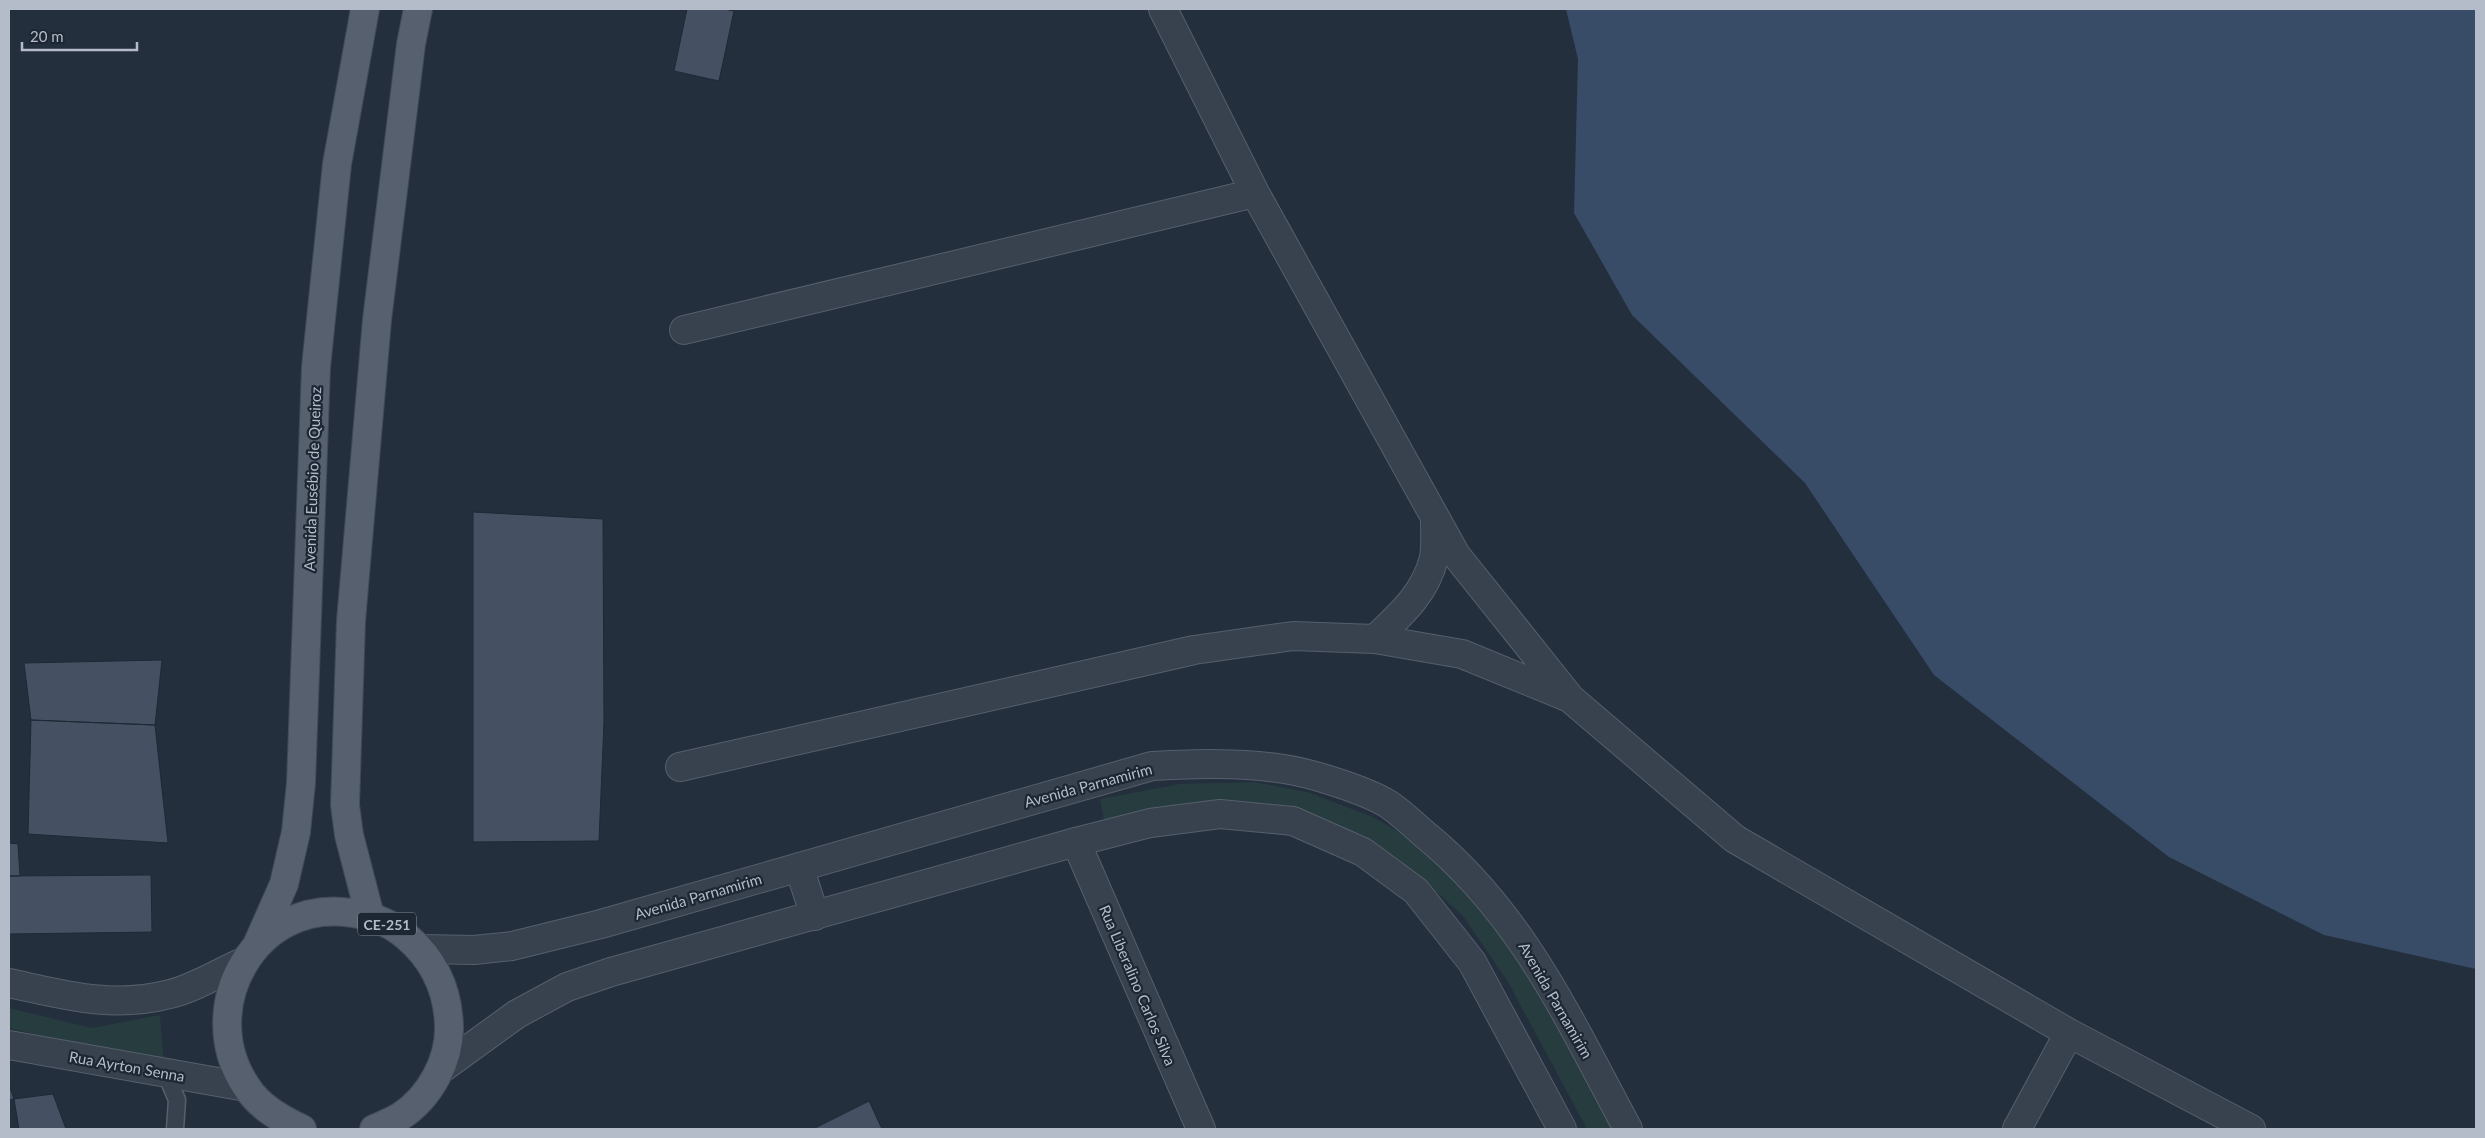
<svg xmlns="http://www.w3.org/2000/svg" width="2485" height="1138" viewBox="0 0 2485 1138" font-family="Lato,sans-serif">
	<rect width="100%" height="100%" fill="#242f3e"/>
	<path fill="#263c3f" d="M1255 782 1307 792 1373 817 1436 853 1527 968 1614 1129H1587L1508 982 1463 916 1411 869 1363 835 1306 815 1256 803 1185 805 1104 820 1100 799 1180 784Z
		M9 1008 92 1028 160 1015 164 1065 9 1028Z"/>
	<path fill="#394c67" d="M1566 9H2476V969L2324 935 2169 857 1934 675 1805 483 1632 315 1574 213 1578 59Z"/>
	<path fill="#455162" stroke="#1f2835" d="M687 9H724L734 11 719 81 674 71Z
		M473 512 603 519 604 722 599 841 473 842Z
		M162 660 155 725 31 720 24 663Z
		M31 720 155 725 168 843 28 834Z
		M9 843 18 844 20 876H9Z
		M151 875 152 932 9 934V876Z
		M9 1085 14 1099 9 1100Z
		M53 1094 66 1129H19L14 1099Z
		M869 1101 882 1129H813Z"/>
	<g fill="none" stroke-linecap="round" stroke-linejoin="round">
		<g stroke="#565f6c" stroke-width="19">
			<path id="service" d="M166 1074 177 1100 175 1129"/>
		</g>
		<g stroke="#565f6c" stroke-width="30">
			<path id="minor" d="M1163 9 1255 193 1456 555 1571 699 1735 839 2069 1033 2251 1129
				M684 330 1255 193
				M1375 639C1400 615 1425 594 1434 558 1436 546 1435 531 1435 519
				M680 767 1194 650 1293 636 1375 639 1462 654 1570 698
				M1076 842 1201 1129
				M2017 1129 2069 1033"/>
		</g>
		<g stroke="#565f6c" stroke-width="30">
			<path id="tertiary" d="M799 867 815 916
				M422 949 474 950 512 946 601 924 1152 766C1196 764 1240 762 1284 769 1311 773 1365 790 1388 804 1400 812 1412 823 1423 833 1522 913 1569 1020 1628 1129
				M9 983C65 995 112 1009 170 994 195 988 220 972 243 962
				M9 1045 246 1087
				M441 1069 517 1014 567 987 611 972 1076 842 1150 823 1220 814 1293 821 1363 852 1416 891 1472 962 1562 1129"/>
		</g>
		<g stroke="#414a57" stroke-width="30">
			<path id="primary" d="M370 916 349 835 345 805 351 621 377 320 411 44 418 9
				M257 945 284 884 296 832 301 783 316 367 337 164 365 9
				M302 1129C281 1119 259 1107 246 1086 194 1008 256 897 352 913 373 916 391 923 407 937 434 960 448 990 449 1026 450 1060 430 1097 401 1116 393 1121 383 1125 374 1129"/>
		</g>
		<use href="#service" stroke="#38414e" stroke-width="16"/>
		<use href="#minor" stroke="#38414e" stroke-width="28"/>
		<use href="#tertiary" stroke="#38414e" stroke-width="28"/>
		<use href="#primary" stroke="#56606e" stroke-width="28"/>
	</g>
	<g text-anchor="middle" dominant-baseline="central" stroke-width="4.5" stroke-linejoin="round" paint-order="stroke">
		<rect fill="#1d2633" stroke="#878f9c" stroke-width="1" x="358" y="912.5" width="58" height="23" rx="4"/>
		<g font-size="14" font-weight="bold" fill="#b4bcc9">
			<text x="387" y="924">CE-251</text>
		</g>
		<g font-size="15" fill="#b4bcc9" stroke="#1d2633">
			<text transform="translate(312 479) rotate(-88)">Avenida Eusébio de Queiroz</text>
			<text transform="translate(1088 785) rotate(-15)">Avenida Parnamirim</text>
			<text transform="translate(698 896) rotate(-16)">Avenida Parnamirim</text>
			<text transform="translate(1138 985) rotate(67)">Rua Liberalino Carlos Silva</text>
			<text transform="translate(1556 1000) rotate(60)">Avenida Parnamirim</text>
			<text transform="translate(127 1066) rotate(10)">Rua Ayrton Senna</text>
		</g>
	</g>
	<rect width="2485" height="1138" fill="none" stroke="#b4bcc9" stroke-width="20"/>
	<path d="M22 42v8h115v-8" fill="none" stroke="#b4bcc9" stroke-width="2.5"/>
	<text x="30" y="42" font-size="15" fill="#b4bcc9" stroke="#1d2633" stroke-width="4" paint-order="stroke">20 m</text>
</svg>
